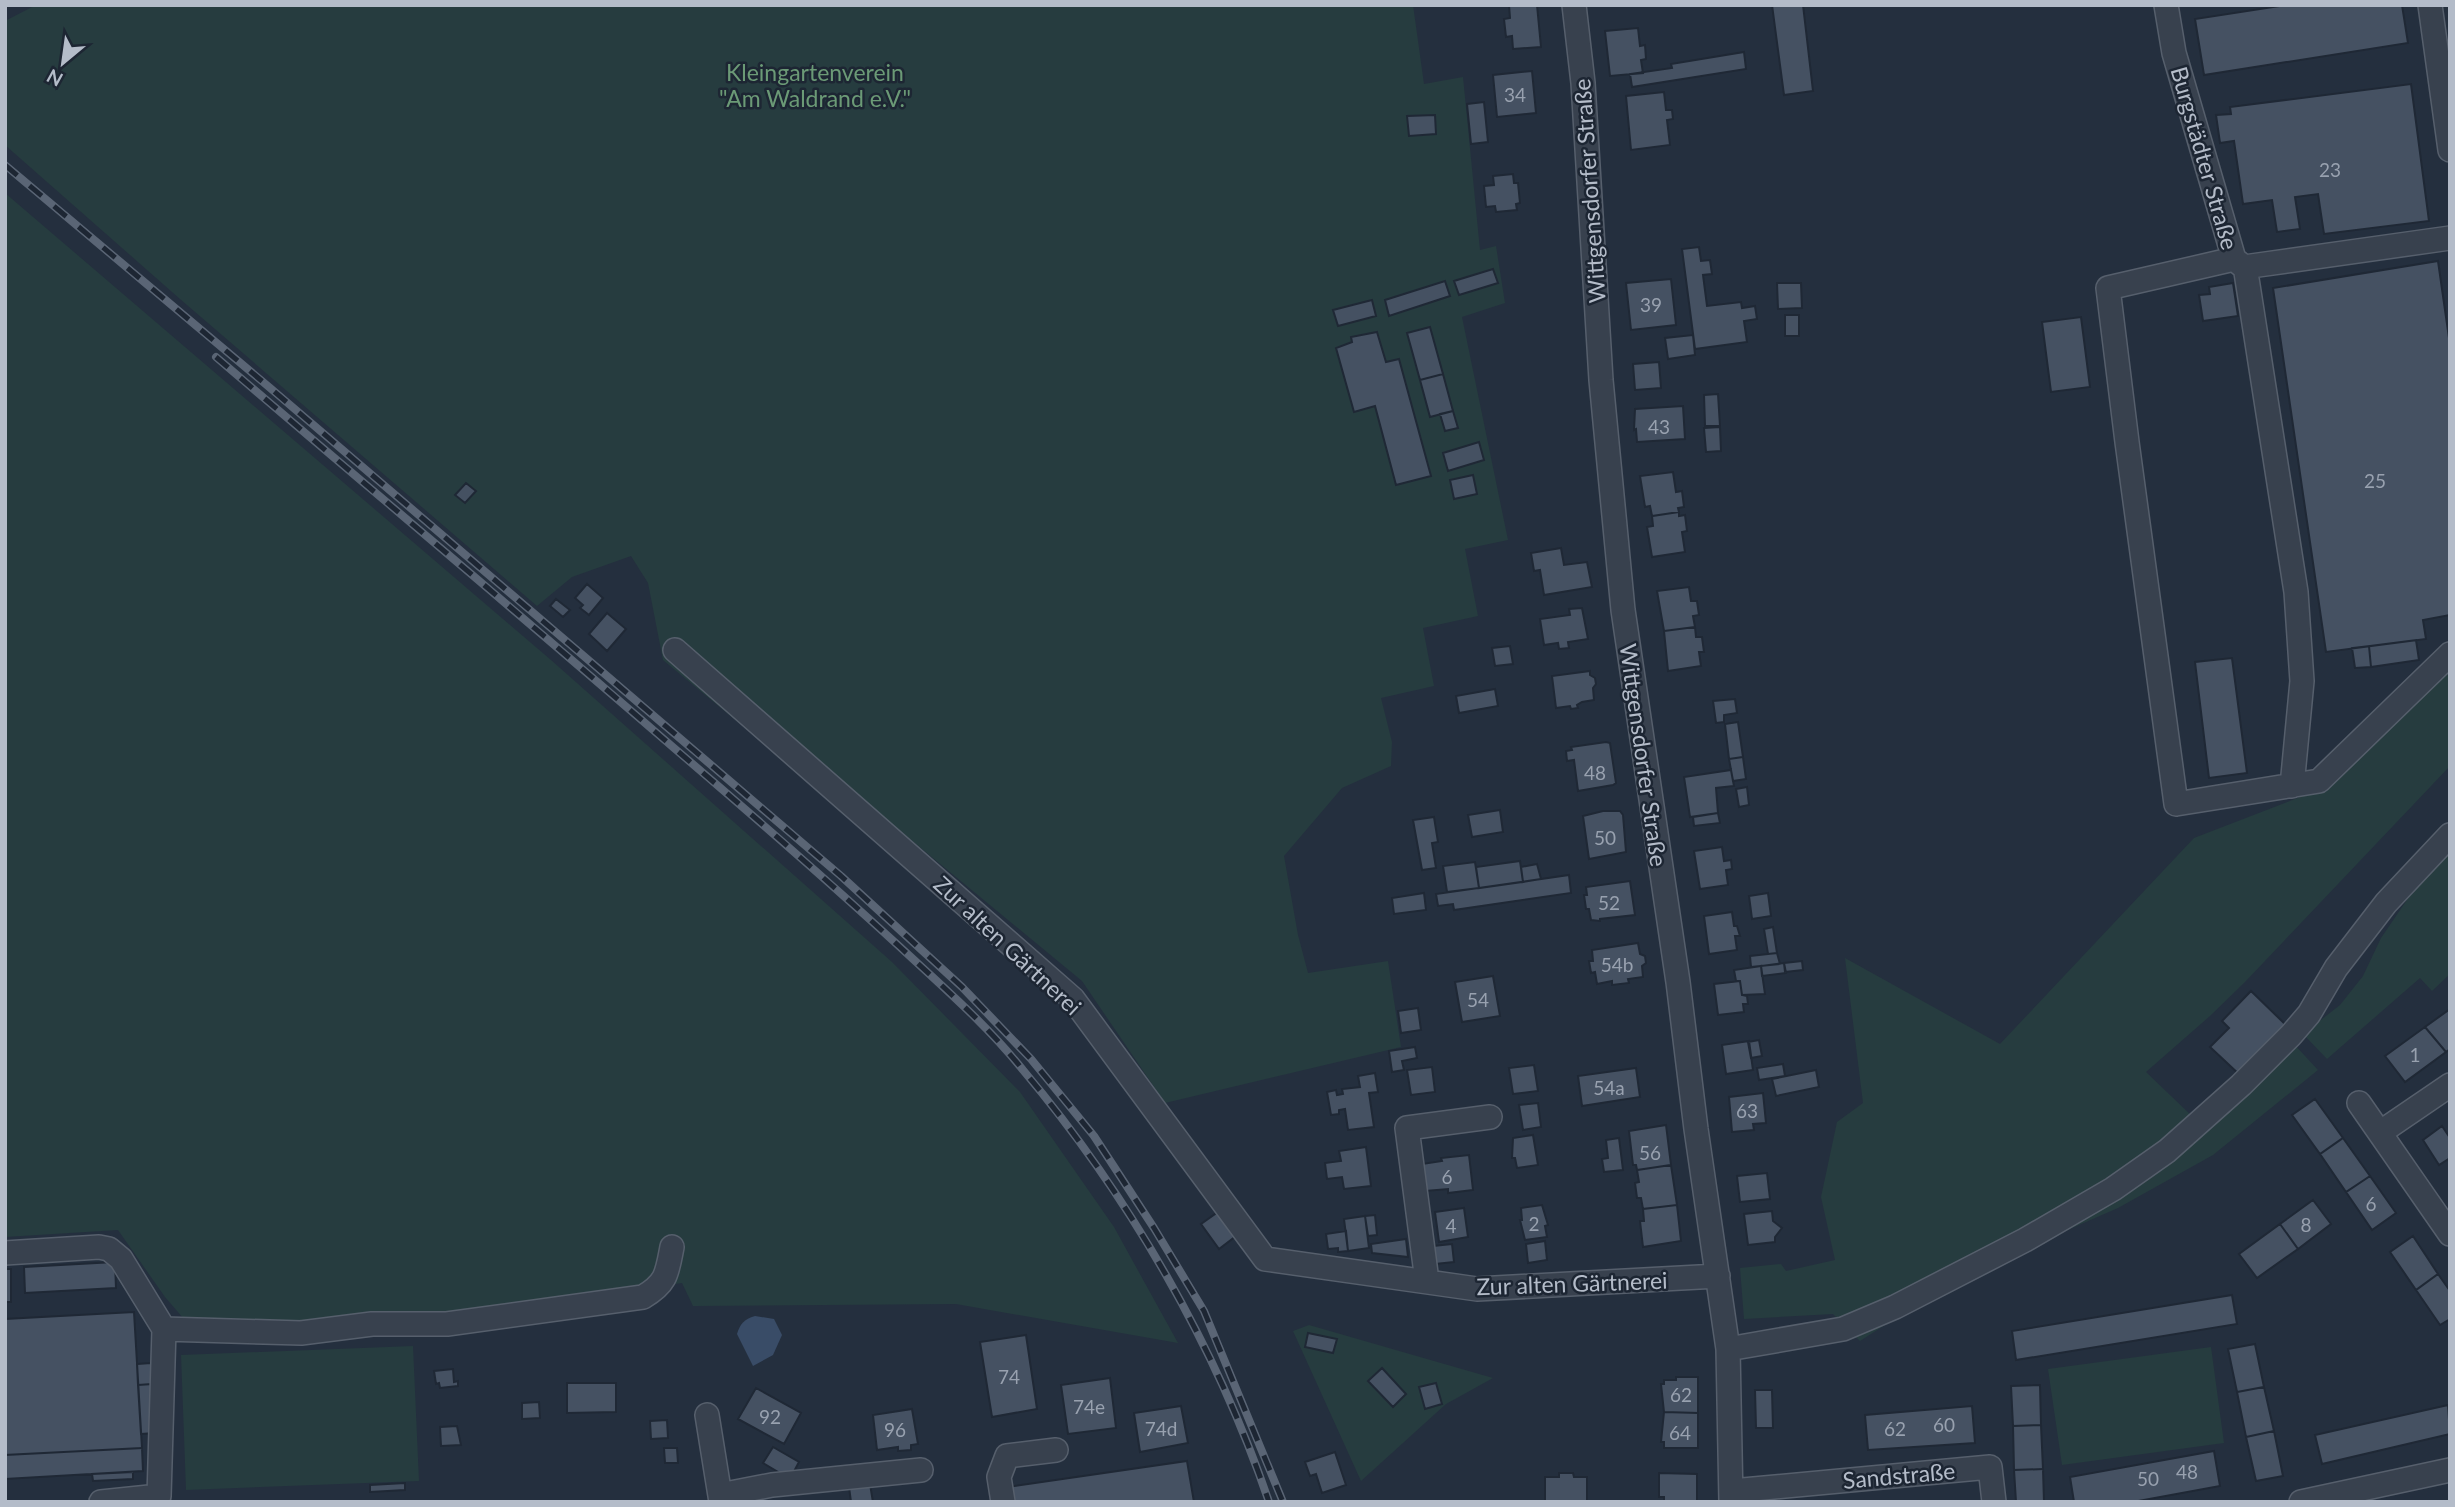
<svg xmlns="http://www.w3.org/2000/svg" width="2455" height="1507" viewBox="0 0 2455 1507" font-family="Lato,sans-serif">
	<rect width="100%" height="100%" fill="#242f3e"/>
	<path fill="#263c3f" d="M36 5H1413L1424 84 1463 77 1480 250 1496 246 1505 303 1462 317 1508 540 1465 549 1478 616 1423 628 1434 686 1381 698 1392 742 1391 766 1342 788 1284 856 1298 935 1308 973 1388 961 1401 1047 1165 1103 1082 981 899 830 887 846 663 660 648 583 631 556 572 577 537 606 180 299 5 145V21Z
		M5 193 551 660 892 962 1020 1092 1114 1227 1178 1343 956 1304 693 1306 682 1283 412 1319 196 1333 165 1297 118 1230 5 1237Z
		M2450 659V766L2245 982 2210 1016 2146 1072 2194 1118 2293 1043 2318 1070 2213 1155 2118 1208 1960 1277 1860 1341 1833 1314 1744 1319 1740 1268 1781 1264 1786 1271 1835 1260 1821 1197 1837 1122 1863 1103 1845 958 2000 1044 2194 838 2313 792Z
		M2450 851V974L2432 991 2420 978 2327 1059 2303 1034 2340 1005 2363 976 2381 938 2409 897Z
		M1309 1325 1493 1378 1446 1404 1361 1481 1293 1331Z
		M413 1346 419 1481 186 1490 181 1355Z
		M2211 1347 2224 1443 2062 1465 2048 1369Z"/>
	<path fill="#394c67" d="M755 1316 774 1319 782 1335 773 1355 753 1366 737 1334C740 1324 744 1319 755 1316Z"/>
	<path fill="#455162" stroke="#1f2835" stroke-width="2" d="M1509 5H1537L1541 47 1513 49 1512 36 1506 37 1504 19 1510 18Z
		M1772 5H1803L1813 91 1784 95Z
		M2286 5H2402L2408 43 2204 75 2195 19Z
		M1638 28 1640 46 1645 45 1646 59 1641 60 1643 73 1610 76 1605 31Z
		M1744 52 1746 69 1632 87 1630 74 1672 68 1671 64Z
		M1532 71 1536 113 1497 117 1493 75Z
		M2411 84 2429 221 2324 234 2318 194 2295 197 2300 229 2277 232 2272 200 2243 204 2234 141 2220 143 2216 115 2231 114 2230 107Z
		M1664 92 1666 110H1672L1673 119 1667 120 1670 145 1631 150 1626 96Z
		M1484 102 1488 142 1471 144 1467 104Z
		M1435 115 1436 134 1409 136 1407 116Z
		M1513 174 1514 183H1518L1520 203 1516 204 1517 210 1496 212 1495 206 1486 207 1484 186 1494 185 1493 176Z
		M1699 247 1701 261 1710 260 1712 274 1703 275 1707 306 1741 302 1742 308 1755 306 1757 319 1744 321 1747 342 1695 349 1682 249Z
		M2438 261 2450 345V615L2423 620 2426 639 2326 652 2273 288Z
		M1493 269 1498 283 1459 295 1454 281Z
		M1671 279 1676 325 1631 330 1626 283Z
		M1445 281 1450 296 1389 316 1385 300Z
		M1777 283H1801L1802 308 1778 309Z
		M2233 283 2238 316 2203 321 2199 295 2210 294 2209 287Z
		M1372 300 1376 316 1338 326 1333 310Z
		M1785 315H1799V336H1785Z
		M2081 317 2090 387 2051 392 2042 322Z
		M1430 327 1443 374 1420 380 1407 333Z
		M1377 332 1386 362 1399 359 1431 476 1396 485 1375 406 1354 412 1336 348 1352 342 1351 337Z
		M1693 335 1695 355 1668 359 1665 338Z
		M1659 362 1661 388 1635 390 1633 364Z
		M1443 374 1453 411 1430 417 1420 380Z
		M1718 394 1720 426H1705L1704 395Z
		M1683 406 1685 439 1637 442 1636 429 1634 430 1635 409Z
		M1453 411 1458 428 1445 431 1440 414Z
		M1720 427 1721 451 1706 452 1704 428Z
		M1479 442 1484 460 1448 471 1443 453Z
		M1673 472 1676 492 1682 491 1684 507 1678 508 1679 512 1652 516 1650 506 1645 507 1640 476Z
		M1473 475 1477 494 1454 499 1450 480Z
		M466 483 476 491 465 503 455 495Z
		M1679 512V516L1685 515 1687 531 1682 532 1685 552 1652 557 1647 527 1653 526 1652 516Z
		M1561 548 1564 565 1587 562 1592 587 1544 595 1540 570 1534 571 1531 553Z
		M587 584 603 598 589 615 580 608 583 605 575 598Z
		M1689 587 1691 601H1697L1699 615 1693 616 1695 627 1664 631 1657 591Z
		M556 599 570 610 563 617 550 606Z
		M1582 608 1588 639 1568 642 1569 648 1559 649 1558 643 1544 645 1540 619 1570 615 1569 609Z
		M607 613 626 629 607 651 589 634Z
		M1695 627 1696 637H1702L1704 652H1699L1701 666 1668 671 1664 631Z
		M2416 640 2419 660 2371 667 2369 646Z
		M1510 646 1513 664 1495 666 1492 648Z
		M2369 646 2371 667 2355 668 2352 648Z
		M2232 658 2247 773 2209 778 2195 662Z
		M1590 671V675L1595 678 1596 684 1593 688 1594 700 1582 702 1577 705 1578 708 1571 709 1570 706 1556 708 1552 676Z
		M1495 689 1498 706 1459 713 1456 696Z
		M1735 699 1737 713 1724 715V722L1716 723 1713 701Z
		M1738 722 1743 757 1729 759 1725 724Z
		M1606 742 1610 743 1616 783 1613 785 1578 791 1574 760 1567 761 1566 751 1572 750 1571 747Z
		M1743 757 1746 779 1733 781 1729 759Z
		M1731 770 1734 786 1716 788 1718 813 1690 817 1684 777Z
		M1747 787 1749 805 1739 807 1736 789Z
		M1500 810 1503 832 1472 837 1468 815Z
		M1603 811H1620L1623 815 1626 852 1589 859 1583 816Z
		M1718 813 1720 823 1694 826 1693 817Z
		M1434 817 1438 842 1432 843 1436 868 1422 870 1413 820Z
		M1722 847 1724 861 1731 860 1732 869 1726 870 1728 885 1700 889 1694 851Z
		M1520 861 1523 882 1479 888 1476 867Z
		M1475 862 1479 888 1447 892 1443 866Z
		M1537 864 1541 879 1523 882 1521 867Z
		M1569 875 1571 893 1454 910 1453 904 1438 906 1436 894Z
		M1630 881 1635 915 1600 919V921L1591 920 1589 909H1586L1584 895H1587L1586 887Z
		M1424 893 1426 910 1394 914 1392 898Z
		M1768 893 1771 916 1752 919 1749 896Z
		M1732 912 1734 926H1737L1740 936H1735L1737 950 1709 954 1704 916Z
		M1773 927 1777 953 1768 954 1764 929Z
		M1638 943 1640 954 1645 956 1646 963 1642 966 1643 977 1628 979 1629 983 1612 985V981L1597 984 1595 972 1591 973 1589 961H1593L1592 950Z
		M1777 953 1780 964 1751 967 1750 956Z
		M1802 961 1803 970 1785 972 1784 963Z
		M1784 963 1786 973 1762 976 1761 966Z
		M1761 966 1765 994 1742 995 1740 981H1736L1734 970Z
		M1493 976 1500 1016 1462 1022 1455 982Z
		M1740 981 1742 995 1747 996 1748 1004H1743L1744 1012 1718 1015 1714 984Z
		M2251 991 2288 1027 2241 1076 2210 1047 2229 1028 2222 1021Z
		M1418 1008 1421 1030 1401 1033 1398 1011Z
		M2450 1009V1049L2446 1052 2425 1027Z
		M2425 1027 2446 1052 2405 1082 2385 1056Z
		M1759 1040 1762 1056 1751 1058 1748 1042Z
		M1749 1041 1753 1070 1726 1074 1722 1045Z
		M1415 1047 1417 1058 1402 1061 1404 1070 1392 1072 1389 1051Z
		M1783 1064 1785 1076 1759 1080 1757 1068Z
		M1534 1065 1538 1091 1513 1094 1509 1068Z
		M1432 1067 1435 1092 1411 1095 1407 1070Z
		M1636 1068 1640 1097 1582 1106 1578 1076Z
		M1816 1070 1819 1087 1776 1096 1772 1079Z
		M1375 1073 1378 1092 1369 1093 1374 1127 1348 1130 1345 1109 1339 1110V1114L1331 1115 1327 1092 1336 1090 1337 1095 1343 1094 1342 1089 1360 1087 1358 1076Z
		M1763 1093 1766 1123 1753 1124 1754 1130 1732 1132 1729 1097Z
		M2315 1099 2343 1138 2320 1154 2292 1115Z
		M1538 1103 1541 1127 1523 1130 1519 1105Z
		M1666 1125 1671 1165 1637 1170 1636 1165H1633L1629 1131Z
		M2442 1126 2450 1138V1158L2439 1165 2423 1140Z
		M1533 1135 1538 1165 1517 1168 1515 1158H1512L1513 1138Z
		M1619 1138 1623 1170 1604 1172 1602 1159 1608 1158 1606 1140Z
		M2343 1138 2370 1176 2346 1192 2320 1154Z
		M1366 1147 1371 1186 1344 1189 1342 1177 1327 1179 1325 1163 1341 1161 1339 1151Z
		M1469 1155 1473 1190 1448 1193V1189L1425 1191 1422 1164 1442 1161 1441 1158Z
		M1671 1165 1677 1205 1643 1209 1641 1198H1637L1635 1183 1639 1182 1637 1170Z
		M1767 1173 1770 1199 1740 1202 1737 1176Z
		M2370 1176 2396 1213 2372 1230 2346 1192Z
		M2313 1200 2331 1224 2298 1249 2280 1224Z
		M1542 1205 1548 1225 1545 1226 1547 1237 1525 1240 1520 1220H1522L1521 1208Z
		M1677 1205 1681 1241 1643 1247 1640 1221H1644L1643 1209Z
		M1464 1208 1468 1237 1439 1242 1435 1212Z
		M1772 1211 1773 1221 1782 1228 1775 1237V1242L1748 1245 1744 1214Z
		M1218 1212 1236 1236 1219 1249 1201 1224Z
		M1375 1215 1377 1235 1368 1236 1365 1216Z
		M1365 1216 1369 1248 1348 1251 1344 1219Z
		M2280 1224 2298 1249 2257 1278 2239 1254Z
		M1346 1231 1348 1251 1338 1252V1248L1328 1249 1326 1234Z
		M2413 1236 2438 1274 2416 1290 2390 1252Z
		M1406 1239 1408 1257 1372 1253 1371 1244Z
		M1545 1241 1547 1260 1528 1263 1526 1244Z
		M1452 1244 1454 1262 1435 1264 1433 1246Z
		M115 1262 116 1288 25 1293 24 1267Z
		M5 1269H11V1302H5Z
		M2438 1274 2450 1291V1319L2440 1325 2416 1290Z
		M2232 1295 2237 1324 2016 1360 2012 1331Z
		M134 1312 142 1448 5 1455V1319Z
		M1308 1333 1337 1339 1333 1353 1305 1347Z
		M1026 1335 1037 1409 992 1417 980 1342Z
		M2255 1344 2264 1387 2237 1392 2228 1349Z
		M151 1363 152 1384 138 1385 137 1364Z
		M1382 1368 1406 1394 1393 1407 1368 1381Z
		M453 1369 454 1382 458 1381V1386L440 1388 439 1383 436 1384 434 1371Z
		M1676 1377H1698V1413L1664 1412 1661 1384H1664V1380H1676Z
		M1110 1378 1116 1428 1068 1434 1061 1385Z
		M567 1383H616V1412L567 1413Z
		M1436 1383 1442 1404 1425 1409 1419 1387Z
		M152 1384 155 1433 141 1434 138 1385Z
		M2040 1385 2041 1425 2013 1426 2011 1386Z
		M2264 1387 2274 1431 2246 1437 2237 1392Z
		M756 1388 801 1413 784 1444 738 1419Z
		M1755 1390H1772L1773 1428H1756Z
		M539 1402 540 1418 522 1419V1403Z
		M2448 1405 2450 1434 2322 1464 2315 1435Z
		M1181 1406 1188 1443 1140 1452 1134 1413Z
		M1972 1406 1975 1443 1868 1450 1865 1415Z
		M912 1409 918 1444 911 1445V1450L898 1451V1447L877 1450 873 1415Z
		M1664 1412 1698 1413V1448H1664V1442H1661Z
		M667 1420 668 1438 651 1439 650 1421Z
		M2041 1425 2043 1469 2014 1470 2013 1426Z
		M457 1426 461 1445 441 1446 440 1427Z
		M2274 1431 2283 1476 2256 1481 2246 1437Z
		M773 1447 799 1462 790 1479 763 1463Z
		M142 1448 143 1471 5 1479V1455Z
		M664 1448H677L678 1463H665Z
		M2214 1451 2220 1486 2133 1502H2074L2070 1477Z
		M1335 1452 1346 1485 1322 1493 1316 1474 1310 1476 1305 1462Z
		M1187 1461 1194 1502H1009L1007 1487Z
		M2043 1469 2044 1502H2016L2014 1470Z
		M133 1472V1479L93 1481 92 1474Z
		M1559 1473H1573L1574 1477H1587V1502H1542L1545 1501V1477H1559Z
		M1659 1473 1697 1474V1502H1664V1497H1659Z
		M405 1483V1490L370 1492V1485Z
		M870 1484 873 1502H851L849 1487Z"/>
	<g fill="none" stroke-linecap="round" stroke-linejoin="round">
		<g stroke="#565f6c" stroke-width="26">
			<path id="minor" d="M1574 5 1583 83 1601 380 1623 610 1678 982 1696 1129 1728 1349 1731 1502
				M2166 5 2174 53 2234 259 2244 267 2450 238
				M2430 5 2450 150
				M2234 259 2108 288 2127 442 2176 804 2319 781 2450 654
				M2245 266 2296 592 2302 681 2292 786
				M675 650 1073 999 1265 1259 1477 1289 1718 1276
				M2359 1103 2450 1234
				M2381 1132 2450 1085
				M5 1253 99 1247 109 1249 121 1259 164 1329 159 1496 101 1502
				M1427 1281 1407 1128 1490 1117
				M164 1329 301 1333 372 1324H447L643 1297C667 1283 667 1273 672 1247
				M1728 1349 1843 1329 1895 1307 2025 1240 2113 1189 2167 1151 2241 1085 2291 1035 2309 1014 2336 968 2386 903 2450 835
				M707 1415 721 1502
				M1732 1491 1990 1467 1994 1502
				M720 1495 772 1485 921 1470
				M1003 1502 999 1477 1007 1456 1056 1450
				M2301 1502 2450 1470"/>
		</g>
		<use href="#minor" stroke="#38414e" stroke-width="23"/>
		<g stroke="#5a6575" stroke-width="8">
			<path id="rail" d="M5 165 269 387 841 876 962 987 1031 1059 1094 1136 1154 1228 1204 1311 1283 1502
				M216 357C368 487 522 616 674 748 750 813 826 879 900 947 942 986 987 1025 1023 1070 1129 1196 1216 1346 1269 1502"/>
		</g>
		<use href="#rail" stroke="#1d2633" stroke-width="5" stroke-dasharray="16" stroke-linecap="butt"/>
	</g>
	<g text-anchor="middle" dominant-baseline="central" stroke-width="5" stroke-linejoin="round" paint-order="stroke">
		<g font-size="19" fill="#98a1af">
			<text x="1515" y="94">34</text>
			<text x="2330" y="169">23</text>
			<text x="1651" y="304">39</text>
			<text x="1659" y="426">43</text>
			<text x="2375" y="480">25</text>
			<text x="1595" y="772">48</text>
			<text x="1605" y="837">50</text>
			<text x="1609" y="902">52</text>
			<text x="1617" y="964">54b</text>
			<text x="1478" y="999">54</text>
			<text x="2415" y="1054">1</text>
			<text x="1609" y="1087">54a</text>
			<text x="1747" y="1110">63</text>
			<text x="1650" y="1152">56</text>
			<text x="1447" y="1176">6</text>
			<text x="2371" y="1203">6</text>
			<text x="1534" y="1223">2</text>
			<text x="2306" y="1224">8</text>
			<text x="1451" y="1225">4</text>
			<text x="1009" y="1376">74</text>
			<text x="1681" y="1394">62</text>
			<text x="1089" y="1406">74e</text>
			<text x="770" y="1416">92</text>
			<text x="1944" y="1424">60</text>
			<text x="1161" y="1428">74d</text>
			<text x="1895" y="1428">62</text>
			<text x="895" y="1429">96</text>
			<text x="1680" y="1432">64</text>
			<text x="2187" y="1471">48</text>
			<text x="2148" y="1478">50</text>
		</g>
		<g font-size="23" fill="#6b9a76" stroke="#1d2633">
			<text x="815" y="72">Kleingartenverein<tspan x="815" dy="26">"Am Waldrand e.V."</tspan></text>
		</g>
		<g font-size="23" fill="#b4bcc9" stroke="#1d2633">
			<text transform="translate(2205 158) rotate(74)">Burgstädter Straße</text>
			<text transform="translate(1589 191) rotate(-94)">Wittgensdorfer Straße</text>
			<text transform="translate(1644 755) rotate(82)">Wittgensdorfer Straße</text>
			<text transform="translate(1008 945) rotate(43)">Zur alten Gärtnerei</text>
			<text transform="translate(1572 1283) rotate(-2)">Zur alten Gärtnerei</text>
			<text transform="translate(1899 1475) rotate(-5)">Sandstraße</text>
		</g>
	</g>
	<rect width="2455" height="1507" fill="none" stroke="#b4bcc9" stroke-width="14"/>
	<g transform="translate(63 63) rotate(209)" stroke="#1d2633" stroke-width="5" paint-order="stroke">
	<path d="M0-5L12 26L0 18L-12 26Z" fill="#b4bcc9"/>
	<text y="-10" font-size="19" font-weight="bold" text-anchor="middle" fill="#b4bcc9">N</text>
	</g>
</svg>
